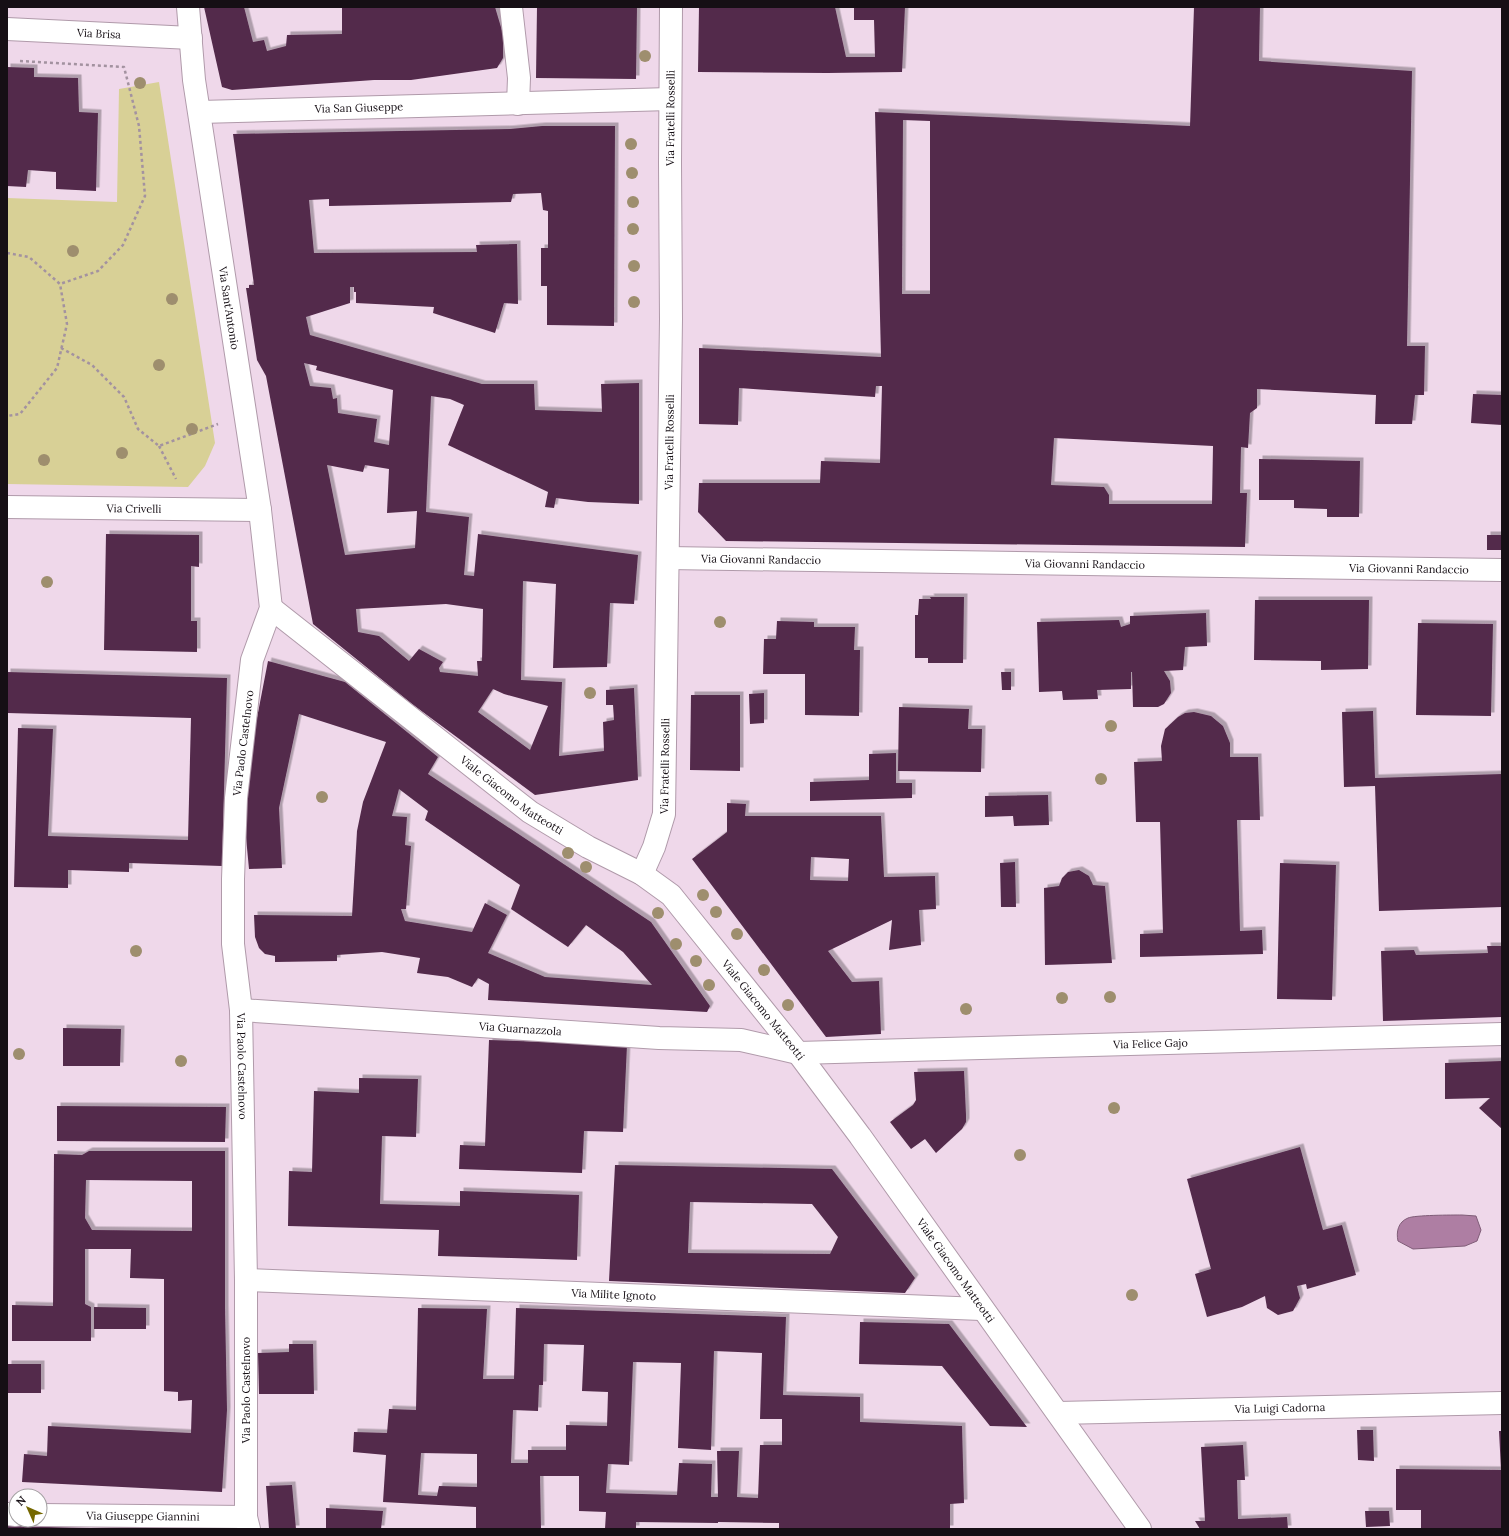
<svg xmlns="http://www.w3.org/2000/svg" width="1509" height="1536" viewBox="0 0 1509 1536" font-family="Lora,serif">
	<defs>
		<filter id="shadow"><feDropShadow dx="3.5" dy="-3.5" stdDeviation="0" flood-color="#0004"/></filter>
	</defs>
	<rect width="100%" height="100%" fill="#efd8ea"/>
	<path fill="#d8d096" d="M159 82 215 443 205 466 188 487 7 484V198L117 202 119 89Z"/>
	<path fill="#ae7ea3" stroke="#805d78" d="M1462 1215 1476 1216 1481 1230 1477 1241 1465 1246 1413 1249 1398 1241C1396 1232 1398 1222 1408 1218 1415 1215 1452 1215 1462 1215Z"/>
	<path fill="#532a4b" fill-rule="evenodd" filter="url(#shadow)" d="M204 7H244L253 42 264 40 267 51 286 46 287 35 342 34V7H495L503 34V58L497 68 411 80H374L232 90 222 87Z
		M537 7H637L636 79 536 78Z
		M699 7H835L846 57H875L874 20H854V7H905L902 72 827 73 698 72Z
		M1194 7H1260L1259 61 1412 71 1407 346H1425L1424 395H1415L1412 424H1375L1376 395 1257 389V408L1250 413 1248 448 1241 447 1240 493H1247L1245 547 726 541 698 512 699 483H820L821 461 880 463 882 386H876L875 397 739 388 738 425 699 424V348L881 357 875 112 1190 126ZM903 120 930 121V294H902ZM1054 438 1213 446 1212 504H1109V495L1104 487 1051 485Z
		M7 67 34 68V77L78 78 79 112 98 113 96 191 56 189V172L28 170 26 187 7 186Z
		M542 126H615L614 326 547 325V286H541V248H548V211L543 210 541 193 513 194 511 202 329 206V199L309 200 314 253 477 252 476 245 517 244 518 304 504 303 495 333 433 313 434 307 356 303V292H354V287H350V303L306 317 310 335 482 384H534L535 410 602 412 601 384 639 383V504L588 502 556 498 554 508 545 507 548 492 448 445 464 405 450 399 431 396 426 512 469 517 464 575 474 576 478 534 638 555 634 604 610 603 607 667 553 668 556 584 523 581 521 680 562 682 559 756 604 751 603 722 614 720 613 705H606V690L634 688 638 780 535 795 412 704 313 624 266 376 257 360 246 288H249V285H254L233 134 510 129ZM304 363 317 366 316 370 393 390 389 445 374 442 377 419 338 413 337 398 333 399 331 388 310 386ZM327 465 363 472 365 465 389 469 387 513 417 511 415 548 345 555ZM446 604 483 609 482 661H477L478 676 440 672 439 668 443 662 419 649 409 661 379 636 358 632 356 609ZM493 689 504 694 548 706 530 750 478 712Z
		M1473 394 1502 395V425L1471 423Z
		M1259 459 1360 461 1359 517H1327V509L1294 508V500H1259Z
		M106 534 199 535V567L191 566V621H197V652L104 650Z
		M1487 535H1502V550H1487Z
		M930 597H964L963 663H928V658H915V615H918L919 599H931Z
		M1255 600H1369L1368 669 1321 670V661L1254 660Z
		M1206 613 1207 646 1185 647 1183 670 1164 671 1170 681 1171 693 1164 704 1158 707H1133L1132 672H1131V689L1097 690 1098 699 1063 700 1062 691 1039 692 1037 622 1119 620 1121 627 1130 624V616Z
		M777 621 814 622V627H855L854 650H860L859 716 805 715V674H763L764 639H776Z
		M1418 623 1493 624 1491 716 1416 715Z
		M268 661 345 682 438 757 428 774 651 922 710 1006 707 1012 488 1000 489 984 478 978 472 987 448 977 417 973 420 958 382 952 337 955V961L275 962V956L265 954 259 948 255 937 254 915 352 916 357 831 363 802 386 742 299 714 279 808 282 868 249 869 242 795ZM399 789 428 811 425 820 520 885 511 909 568 947 586 925 623 952 652 985 545 977 488 953 507 915 485 903 472 932 405 921 401 909H406L411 846 405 845 407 817 392 816Z
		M7 672 227 678 222 866 129 863V872L68 870V888L14 887 18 728 53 729 48 836 188 840 191 718 7 713Z
		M1001 672H1011V690H1002Z
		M764 693V723L750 724 749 694Z
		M691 695H740V771L690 770Z
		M899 707 969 709 968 729H982L981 772 898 771Z
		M1373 711 1375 778 1502 774V907L1379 911 1375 786 1344 787 1342 712Z
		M1194 712 1211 716 1223 726 1230 743V757H1258L1260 820H1237L1240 931 1262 930 1263 954 1140 957V934L1163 933 1160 822H1136L1134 762 1162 761 1161 746 1165 729 1178 717 1185 713Z
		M896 753V783H912V798L810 801V782L869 780V754Z
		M1048 795 1049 825 1014 826 1013 816 985 817V796Z
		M727 803 746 804 745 816H881L884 877 935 876 936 909 919 910 921 945 889 950 892 920 828 951 852 982 879 981 881 1034 826 1037 692 859 727 832ZM811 857 849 859 848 881 810 880Z
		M1015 862 1016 907H1001L1000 863Z
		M1280 863 1336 865 1332 1000 1277 999Z
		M1079 870 1089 876 1093 885 1105 886 1112 963 1045 965 1044 888 1059 886 1062 878 1068 872Z
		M1487 946H1502V1017L1383 1021 1381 951 1414 950 1416 955 1488 953Z
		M63 1028 121 1029 120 1066H63Z
		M489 1040 627 1045 623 1132 584 1131 582 1173 459 1169 460 1145 485 1146Z
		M1502 1061V1129L1479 1108 1490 1098 1445 1099V1063Z
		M964 1071 966 1115V1122L962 1129 936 1153 925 1139 911 1149 890 1122 913 1105 916 1100 914 1072Z
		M359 1078 418 1079 416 1137 382 1136 380 1204 460 1206V1191L579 1195 577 1260 438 1256 439 1230 288 1226 289 1171 312 1172 314 1091 359 1093Z
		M57 1106 226 1107 225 1142 57 1141Z
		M1300 1147 1323 1230 1342 1225 1356 1275 1307 1289 1306 1284 1297 1286 1300 1298 1293 1311 1278 1315 1267 1308 1265 1296 1242 1307 1207 1317 1195 1274 1211 1269 1187 1179Z
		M89 1151H225V1308L227 1410 222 1492 22 1482 24 1454 47 1456 48 1426 191 1433 192 1400 178 1401V1392L164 1391V1279L130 1278 131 1249H85V1304L91 1307V1341H12V1305L53 1306 54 1154 82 1155ZM86 1180 192 1181V1231L92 1230 85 1218Z
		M615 1165 832 1169 915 1278 905 1293 609 1281ZM690 1202 812 1204 838 1237 830 1254 688 1253Z
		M94 1307 146 1308V1329H94Z
		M418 1308 487 1309 483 1379H514L516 1308 786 1317 783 1395 860 1397V1422L962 1426 964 1503 950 1504V1529H779V1523L718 1522V1523L636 1522V1529H605L606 1512 579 1511V1476H540L541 1529H476V1507L383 1502 386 1455 353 1452 354 1432 387 1433 389 1409 416 1410ZM544 1344 584 1345 582 1391 608 1392 607 1426 566 1425V1450H528V1463H511L513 1410 538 1411 539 1385H543ZM714 1351 762 1353 760 1419H782V1445H760L758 1498 737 1497 739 1451H717L718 1497H711L712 1464 679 1463 677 1495 606 1493 608 1464 629 1465 633 1362 681 1363 678 1448 711 1450ZM421 1453 477 1454V1487L439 1486 437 1496 418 1495Z
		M860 1322 949 1324 1027 1427 990 1426 942 1366 859 1364Z
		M289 1344H313L314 1394H259L258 1353 289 1352Z
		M8 1364H41V1393H8Z
		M1357 1430H1373L1374 1461 1358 1460Z
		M1499 1431H1502V1529H1421V1510H1396V1469L1501 1470Z
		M1243 1445 1245 1480H1237L1238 1519 1287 1517 1288 1529H1200L1195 1521H1205L1201 1447Z
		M292 1485 296 1529H269L266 1486Z
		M326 1508 383 1511 381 1529H326Z
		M1365 1511H1389L1390 1526 1366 1527Z
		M7 1526 91 1528 185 1526 207 1528 7 1529Z"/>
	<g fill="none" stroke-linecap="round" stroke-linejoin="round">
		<g stroke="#b09aaa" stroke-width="24">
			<g id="street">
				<path id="s1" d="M188 7 194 80 260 510 271 608 252 660 236 798 233 879V944L241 1010 246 1280V1517L249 1529"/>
				<path d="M511 7 519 78 518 104"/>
				<path id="s2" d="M7 29 191 38"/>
				<path id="s3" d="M200 112 670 99"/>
				<path id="s4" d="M7 507 260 510"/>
				<path id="s5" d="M668 558 1502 570"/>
				<path id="s6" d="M271 608 530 812 588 847 642 874 671 895 798 1053 860 1136 1140 1529"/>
				<path id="s7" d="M642 874 654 847 664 814 671 319 670 163 671 7"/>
				<path id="s8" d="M241 1010 659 1038 741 1040 798 1053 1502 1034"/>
				<path id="s9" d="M246 1280 981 1309"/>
				<path id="s10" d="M1058 1413 1502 1403"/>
				<path d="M7 1514 16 1515"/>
				<path id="s11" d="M40 1515 246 1517"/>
			</g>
		</g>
		<path stroke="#a392a0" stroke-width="2.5" stroke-dasharray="3 3" stroke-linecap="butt" d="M20 61 124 67 139 126 145 196 123 245 98 271 60 284
			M7 253 29 257 60 284 67 324 57 368 20 414 7 416
			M61 348 92 365 124 397 138 429 159 446 218 424
			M159 446 176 479"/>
		<use href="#street" stroke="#fff" stroke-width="22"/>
	</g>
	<g fill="#9e8e6e">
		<circle cx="645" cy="56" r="6"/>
		<circle cx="140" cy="83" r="6"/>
		<circle cx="631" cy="144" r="6"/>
		<circle cx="632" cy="173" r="6"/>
		<circle cx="633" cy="202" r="6"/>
		<circle cx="633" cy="229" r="6"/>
		<circle cx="73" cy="251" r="6"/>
		<circle cx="634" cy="266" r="6"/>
		<circle cx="172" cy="299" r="6"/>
		<circle cx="634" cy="302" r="6"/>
		<circle cx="159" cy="365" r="6"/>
		<circle cx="192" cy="429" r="6"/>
		<circle cx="122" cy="453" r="6"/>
		<circle cx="44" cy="460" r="6"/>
		<circle cx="47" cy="582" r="6"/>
		<circle cx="720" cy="622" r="6"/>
		<circle cx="590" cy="693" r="6"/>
		<circle cx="1111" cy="726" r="6"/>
		<circle cx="1101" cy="779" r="6"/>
		<circle cx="322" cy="797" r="6"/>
		<circle cx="568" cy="853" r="6"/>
		<circle cx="586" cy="867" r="6"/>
		<circle cx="703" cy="895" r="6"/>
		<circle cx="716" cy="912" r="6"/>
		<circle cx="658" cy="913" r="6"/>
		<circle cx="737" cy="934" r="6"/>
		<circle cx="676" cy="944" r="6"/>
		<circle cx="136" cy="951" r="6"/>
		<circle cx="696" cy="961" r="6"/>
		<circle cx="764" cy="970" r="6"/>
		<circle cx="709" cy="985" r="6"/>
		<circle cx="1110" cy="997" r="6"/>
		<circle cx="1062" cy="998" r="6"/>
		<circle cx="788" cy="1005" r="6"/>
		<circle cx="966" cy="1009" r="6"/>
		<circle cx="19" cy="1054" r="6"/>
		<circle cx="181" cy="1061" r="6"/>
		<circle cx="1114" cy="1108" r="6"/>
		<circle cx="1020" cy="1155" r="6"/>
		<circle cx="1132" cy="1295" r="6"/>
	</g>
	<g text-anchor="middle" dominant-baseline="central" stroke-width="4" stroke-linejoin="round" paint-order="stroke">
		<g font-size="11" fill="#160f15" stroke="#fff">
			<text stroke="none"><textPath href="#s2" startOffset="92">Via Brisa</textPath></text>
			<text stroke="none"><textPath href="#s3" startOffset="159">Via San Giuseppe</textPath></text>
			<text stroke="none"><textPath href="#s7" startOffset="760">Via Fratelli Rosselli</textPath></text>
			<text stroke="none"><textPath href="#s1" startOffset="304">Via Sant'Antonio</textPath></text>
			<text stroke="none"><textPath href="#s7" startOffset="436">Via Fratelli Rosselli</textPath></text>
			<text stroke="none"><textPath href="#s4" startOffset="127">Via Crivelli</textPath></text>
			<text stroke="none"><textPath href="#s5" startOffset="93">Via Giovanni Randaccio</textPath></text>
			<text stroke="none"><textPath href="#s5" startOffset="417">Via Giovanni Randaccio</textPath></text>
			<text stroke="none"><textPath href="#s5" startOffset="741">Via Giovanni Randaccio</textPath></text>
			<text transform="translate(243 743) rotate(-83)">Via Paolo Castelnovo</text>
			<text stroke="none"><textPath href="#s7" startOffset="112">Via Fratelli Rosselli</textPath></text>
			<text stroke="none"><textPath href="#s6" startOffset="305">Viale Giacomo Matteotti</textPath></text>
			<text stroke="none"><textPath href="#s6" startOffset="641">Viale Giacomo Matteotti</textPath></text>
			<text stroke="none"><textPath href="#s8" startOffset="280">Via Guarnazzola</textPath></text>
			<text stroke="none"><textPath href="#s8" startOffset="912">Via Felice Gajo</textPath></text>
			<text stroke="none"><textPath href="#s1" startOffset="1070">Via Paolo Castelnovo</textPath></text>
			<text stroke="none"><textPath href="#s6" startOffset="965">Viale Giacomo Matteotti</textPath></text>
			<text stroke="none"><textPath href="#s9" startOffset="368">Via Milite Ignoto</textPath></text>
			<text transform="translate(246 1390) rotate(-90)">Via Paolo Castelnovo</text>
			<text stroke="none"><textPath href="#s10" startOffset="222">Via Luigi Cadorna</textPath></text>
			<text stroke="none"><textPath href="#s11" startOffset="103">Via Giuseppe Giannini</textPath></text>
		</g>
	</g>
	<rect width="1509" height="1536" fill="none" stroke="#160f15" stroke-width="16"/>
	<g transform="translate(28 1508) rotate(315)"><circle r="19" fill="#ffffff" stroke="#a29fa1"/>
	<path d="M0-3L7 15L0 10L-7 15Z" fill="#756800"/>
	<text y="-6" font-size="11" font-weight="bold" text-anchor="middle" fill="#160f15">N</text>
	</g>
</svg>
